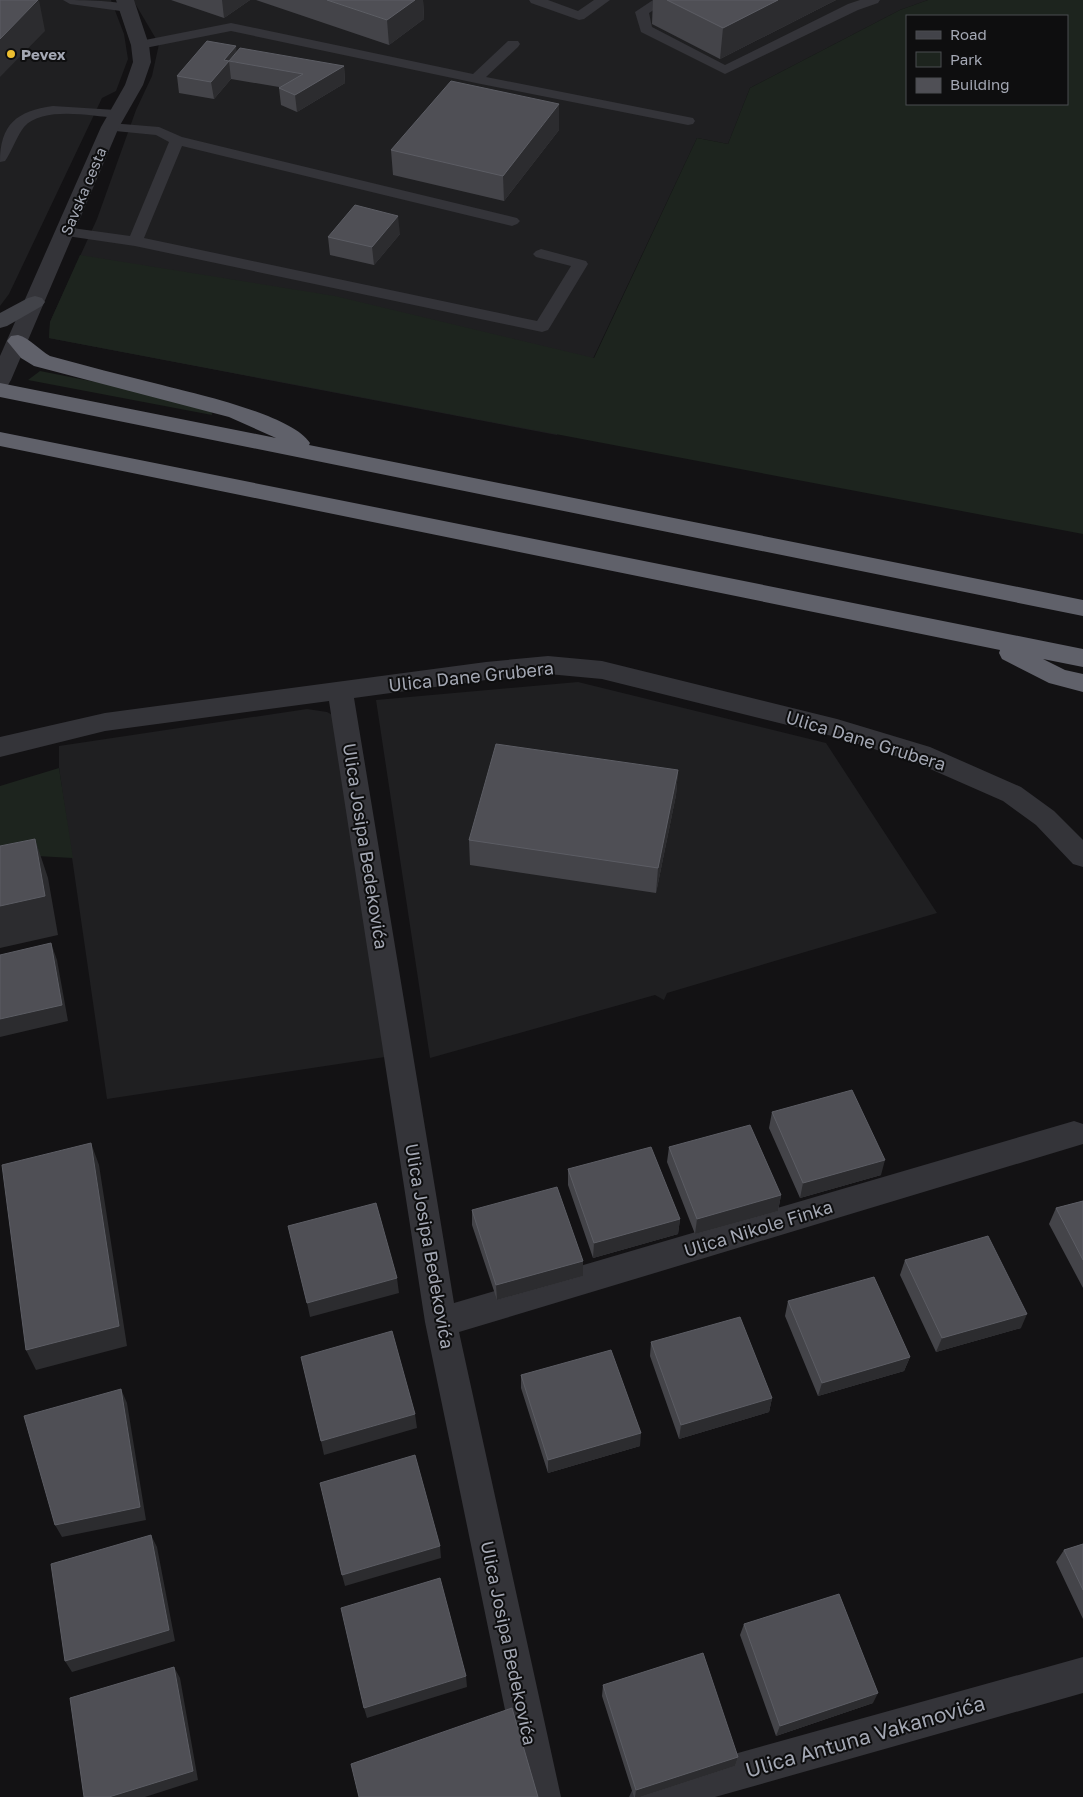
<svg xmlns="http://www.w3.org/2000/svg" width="1083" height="1797" viewBox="0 0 1083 1797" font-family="'Golos Text',sans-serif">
	<rect width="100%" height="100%" fill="#131214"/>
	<path fill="#1f1f21" d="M0 0H111L124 34 128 59 116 91 102 98 9 294 0 306Z
		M133 0H928L900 10 750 88 728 144 697 138 557 435 49 338 50 322 97 219 136 110 152 76 159 44Z
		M578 682 826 743 937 913 667 993 664 1000 655 995 430 1058 376 700Z
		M307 709 327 712 336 717 385 1057 107 1099 59 768V746Z"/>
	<path fill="#1d241e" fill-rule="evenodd" d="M928 0H1083V534L49 338 50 322 80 255 335 296 594 358 697 138 728 144 750 88 900 10ZM907 16H1067V104H907Z
		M40 371 121 387 211 409 212 415 28 380Z
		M59 768 73 858 0 854V786Z"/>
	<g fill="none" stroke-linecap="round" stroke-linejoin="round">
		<path fill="#343439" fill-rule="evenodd" d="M63 0C78 0 126 0 135 8L128 12 70 4Z
			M529 0H548L578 11 594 0H610L584 19 579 20 531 3Z
			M653 0H669L649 13 652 27 725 65 848 4 860 0H880L878 3 858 10 725 74 641 32 635 12Z
			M231 23 473 74 508 41H518L520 44 518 47 486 77 688 117 693 118 695 121 693 124 688 125 476 83 231 31 140 49 133 45 140 41Z
			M53 106 116 110 121 111 123 114 121 117 116 118C91 116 43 106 24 127 17 136 13 148 7 158L5 161 0 162C0 124 17 111 53 106Z
			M110 123 159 127 182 137 517 218 520 221 517 224 512 226 182 146 144 238 537 321 571 266 536 257 533 254 536 251 541 249 586 261 588 264 550 327 548 330 542 332 135 246 60 235 57 232 60 229 65 227 130 236 169 142 156 135 105 130 103 127 105 124Z"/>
		<path fill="#343439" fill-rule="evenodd" d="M548 656 602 661 837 719 930 747 1021 787 1054 811 1083 840V867L1073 864 1036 825 1003 801 912 761 836 737 602 679 548 674 486 680 354 698 454 1303 1074 1121 1083 1124V1144L459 1332 561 1797H523L425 1322 329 701 105 731 0 757V737L105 713 486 662Z
			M1083 1657V1693L715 1797H629L635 1784 648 1778Z"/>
		<path fill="#343439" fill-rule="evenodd" d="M116 0H134L149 45 151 62 143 85 119 127 11 380 8 385 0 387V356L101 127 125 85 133 62 131 45Z"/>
		<path fill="#424349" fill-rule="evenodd" d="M35 296 42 298 45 302 42 306 7 326 0 328V313L28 298Z"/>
		<path fill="#60616a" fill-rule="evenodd" d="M18 335C30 338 39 350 50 356 86 366 122 375 158 384 192 393 291 414 310 443L309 445 1083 600V616L0 397V383L276 438 229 417 34 366 21 358 7 341 11 336Z
			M0 432 1083 649V667L1043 659 1065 670 1083 674V692L1049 683 1002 659 999 653 1000 650 0 446Z"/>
	</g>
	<path fill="#444449" d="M171 0H250L224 18Z
		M256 0H423L424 19 389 45Z
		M653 0H836L720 59 652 24Z
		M237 52 344 66 345 83 297 112 281 105 279 88V87L231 79 214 99 179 93 177 76Z
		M559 130 504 201 393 175 391 150Z
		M400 234 374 265 330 255 328 237Z
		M678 770 676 795 656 893 470 865 469 840Z
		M772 1112 881 1175 800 1198 769 1128Z
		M669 1147 781 1195 778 1211 695 1234 667 1162Z
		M568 1169 680 1219 678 1234 593 1258 568 1185Z
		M1083 1201V1288L1049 1224 1056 1208Z
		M472 1210 583 1261V1276L497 1300 472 1225Z
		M905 1260 1021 1328 936 1352 900 1275Z
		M788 1301 910 1357 904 1371 818 1396 785 1316Z
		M651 1342 772 1398 769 1412 679 1439 650 1356Z
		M521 1375 640 1446 548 1473 521 1388Z
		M1083 1544V1619L1056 1562 1064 1550Z
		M744 1624 873 1703 776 1736 740 1635Z
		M603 1685 738 1757 735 1766 640 1797H634L602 1696Z"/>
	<path fill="#2c2c2f" d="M39 0 45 31 0 77V39Z
		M222 0H250L224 18Z
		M415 0H423L424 19 389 45 387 20Z
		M778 0H836L720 59 723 28Z
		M236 46 238 63 229 61 231 79 214 99 211 82 224 60Z
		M344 66 345 83 297 112 295 95Z
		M559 104V130L504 201 503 176Z
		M398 216 400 234 374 265 372 247Z
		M678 770 676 795 656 893 658 868Z
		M35 839 48 878 58 935 0 948V906Z
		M51 943 57 960 68 1021 0 1037V1019Z
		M91 1143 99 1165 127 1346 36 1370 26 1350Z
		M885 1160 881 1175 800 1198 803 1183Z
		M781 1195 778 1211 695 1234 697 1219Z
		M680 1219 678 1234 593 1258 594 1243Z
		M583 1261V1276L497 1300 496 1285Z
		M397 1278 399 1293 310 1317 307 1303Z
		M1027 1314 1021 1328 936 1352 942 1338Z
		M910 1357 904 1371 818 1396 822 1383Z
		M121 1389 127 1403 146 1520 62 1537 55 1525Z
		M772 1398 769 1412 679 1439 681 1425Z
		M415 1414 417 1428 324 1455 321 1441Z
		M641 1433 640 1446 548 1473V1460Z
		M151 1535 157 1547 175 1641 72 1672 65 1661Z
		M440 1546 441 1558 345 1586 342 1575Z
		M174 1667 180 1678 198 1780 145 1797H109Z
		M466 1676 467 1687 367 1718 364 1708Z
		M878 1693 873 1703 776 1736 780 1726Z
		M738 1757 735 1766 640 1797H635L636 1790Z"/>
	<path fill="#4f4f55" stroke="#5c5d64" d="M0 0H38L0 39Z
		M327 0H415L387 20Z
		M667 0H778L723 28Z
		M207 41 236 46 224 60 229 61 240 48 344 66 295 95 279 88 303 74 229 61 211 82 177 76Z
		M451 81 559 104 503 176 391 150Z
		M355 205 398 216 372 247 328 237Z
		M496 744 678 770 658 868 469 840Z
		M35 839 45 896 0 906V846Z
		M51 943 62 1005 0 1019V955Z
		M852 1090 885 1160 803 1183 772 1112Z
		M750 1125 781 1195 697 1219 669 1147Z
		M91 1143 119 1326 26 1350 2 1165Z
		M651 1147 680 1219 594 1243 568 1169Z
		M557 1187 583 1261 496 1285 472 1210Z
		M1083 1201V1260L1056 1208Z
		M376 1203 397 1278 307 1303 288 1226Z
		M988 1236 1027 1314 942 1338 905 1260Z
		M874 1277 910 1357 822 1383 788 1301Z
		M740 1317 772 1398 681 1425 651 1342Z
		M392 1331 415 1414 321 1441 301 1357Z
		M611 1350 641 1433 548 1460 521 1375Z
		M121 1389 140 1507 55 1525 24 1416Z
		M415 1455 440 1546 342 1575 320 1483Z
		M151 1535 169 1630 65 1661 51 1564Z
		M1083 1544V1590L1064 1550Z
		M440 1578 466 1676 364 1708 341 1608Z
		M839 1594 878 1693 780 1726 744 1624Z
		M703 1653 738 1757 636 1790 603 1685Z
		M174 1667 193 1771 109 1797H84L70 1698Z
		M512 1708 538 1797H359L351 1764Z"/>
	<circle fill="#eebf30" stroke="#0e0e0f" stroke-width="2" cx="11" cy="54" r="5"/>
	<g text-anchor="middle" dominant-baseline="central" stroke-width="4" stroke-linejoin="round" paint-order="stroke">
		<g font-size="15" font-weight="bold" fill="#a4a8b4" stroke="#0e0e0f" text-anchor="start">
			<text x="21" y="54">Pevex</text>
		</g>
		<g font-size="15" fill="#a4a8b4" stroke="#0e0e0f">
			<text transform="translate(83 191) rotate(-67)">Savska cesta</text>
		</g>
		<g font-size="18" fill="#a4a8b4" stroke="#0e0e0f">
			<text transform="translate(471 676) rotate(-6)">Ulica Dane Grubera</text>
			<text transform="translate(866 740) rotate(17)">Ulica Dane Grubera</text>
			<text transform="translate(366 846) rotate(81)">Ulica Josipa Bedekovića</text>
			<text transform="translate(758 1228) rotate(-17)">Ulica Nikole Finka</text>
			<text transform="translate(430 1246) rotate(80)">Ulica Josipa Bedekovića</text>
			<text transform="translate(509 1643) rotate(78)">Ulica Josipa Bedekovića</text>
		</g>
		<g font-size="21" fill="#a4a8b4" stroke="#0e0e0f">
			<text transform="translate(865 1736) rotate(-16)">Ulica Antuna Vakanovića</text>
		</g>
	</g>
	<rect x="906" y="15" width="162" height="90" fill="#0e0e0f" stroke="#4a4c51"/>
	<rect x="916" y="31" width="25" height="8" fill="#424349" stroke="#4a4c51"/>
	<text x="950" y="40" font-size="15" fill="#a4a8b4">Road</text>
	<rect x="916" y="52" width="25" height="15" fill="#1d241e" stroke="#4a4c51"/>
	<text x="950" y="65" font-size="15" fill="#a4a8b4">Park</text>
	<rect x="916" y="78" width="25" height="15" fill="#4f4f55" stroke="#4a4c51"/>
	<text x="950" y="90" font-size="15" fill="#a4a8b4">Building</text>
</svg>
